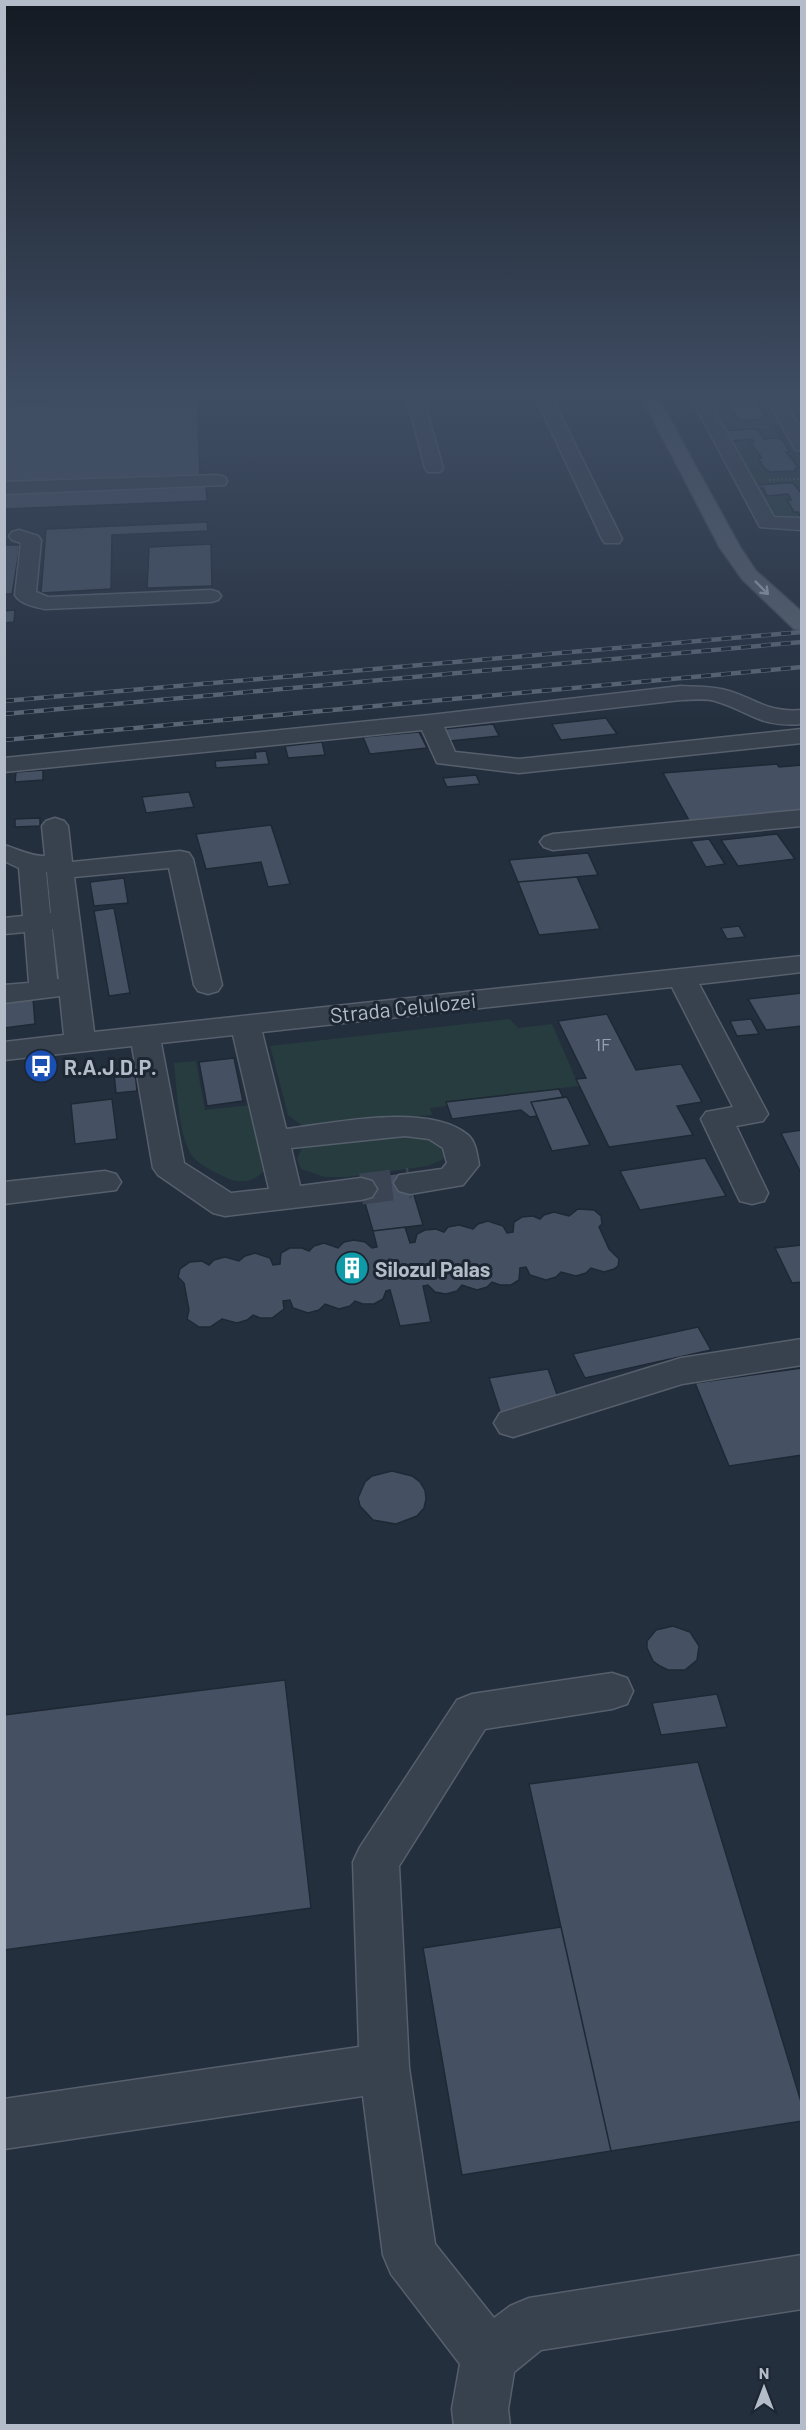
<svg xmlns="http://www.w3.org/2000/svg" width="806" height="2430" viewBox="0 0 806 2430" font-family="Barlow,sans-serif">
	<rect width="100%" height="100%" fill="#242f3e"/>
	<path fill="#263c3f" d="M700 394 706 396 710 402 729 401 731 405 728 406 734 415H737L740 421 765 419 763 415 766 414 754 400H740L736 394 765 396 783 426H772L778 438 764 439 758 429 724 431 732 441 752 439 754 442 750 443 762 458 759 459C769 476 777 472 796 471L795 468H798L786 452H790L783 441H792L801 460V494L793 483 757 485 763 488 767 496 788 494 791 500 788 501 801 519 774 520Z
		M510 1019 518 1028 552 1024 579 1086 446 1102 447 1106 430 1108 432 1115 311 1126 301 1125 288 1115 270 1046Z
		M196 1061 205 1110 251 1105 266 1169C255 1181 244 1184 229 1179 219 1174 205 1168 197 1161 178 1146 177 1087 174 1063Z
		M410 1133 440 1138 448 1157 428 1166 347 1177H325L301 1169 297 1159 302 1148 320 1142Z"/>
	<path fill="#455162" stroke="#1f2835" stroke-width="1.5" d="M702 394H736L740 400H754L766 415H763L765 419 740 421 728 405H731L729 401 710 402 706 396Z
		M197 397 200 475 4 482V403Z
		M749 429H758L764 439 778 438 783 441 790 452H786L799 468H795L796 471 770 472 765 469 758 458H762L750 442H754L752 439 732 441 723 431Z
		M785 483H793L802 494V519L798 512H794L787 500H791L788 494 767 496 763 488H759L757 485Z
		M206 486 207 501 4 509V494Z
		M207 522 208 531 112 535 111 589 41 593 46 529Z
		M211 544 212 586 147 588 149 547Z
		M4 545H20L12 594H4Z
		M15 610 14 622 4 623V611Z
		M606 718 617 734 561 740 552 724Z
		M493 724 499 736 450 741 444 729Z
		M419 732 427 748 370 754 363 737Z
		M322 742 325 755 288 758 285 746Z
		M266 751 269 764 216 768 215 761 256 758 255 752Z
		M777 764 779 767 802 765V812L690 822 663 773Z
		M43 770V780L15 782 16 772Z
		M476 775 480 784 447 787 443 778Z
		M189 792 194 807 146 813 142 797Z
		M40 818V826L15 827V819Z
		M271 825 290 884 268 887 261 862 206 869 196 834Z
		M777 834 795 859 738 866 721 840Z
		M709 839 725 864 706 867 691 841Z
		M588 853 598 875 518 882 509 860Z
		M577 877 600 929 539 935 518 882Z
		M124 878 128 903 94 906 90 882Z
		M114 908 130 993 109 996 94 911Z
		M739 926 745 937 727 939 721 928Z
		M802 993V1026L766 1030 748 999Z
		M33 998 35 1024 4 1028V1001Z
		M607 1014 636 1070 681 1064 702 1102 677 1106 693 1135 609 1147 576 1079 586 1078 558 1021Z
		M751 1019 759 1034 737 1036 730 1021Z
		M234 1058 243 1101 207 1106 199 1062Z
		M135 1071 137 1091 116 1093 114 1073Z
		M559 1089 563 1097 531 1102 537 1116 530 1117 521 1110 452 1119 446 1102Z
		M567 1097 590 1145 552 1151 531 1102Z
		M112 1099 117 1139 75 1144 71 1104Z
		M802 1130V1175L781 1133Z
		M705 1158 726 1196 640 1210 620 1171Z
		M407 1172 423 1225 373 1231 358 1179Z
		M578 1209 594 1210 601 1216 602 1224 599 1227 609 1249 619 1259 618 1266 614 1269 604 1272 591 1268 586 1273 576 1276 561 1272 556 1277 546 1280 530 1275 526 1267 520 1268 519 1280 511 1285H500L492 1282 487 1287 477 1290 462 1285 457 1291 446 1294 435 1292 428 1285 423 1286 431 1322 400 1326 390 1290 386 1291 383 1299 374 1304H363L355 1301 350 1306 339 1309 325 1304 319 1310 308 1313 293 1308 290 1300 283 1301 284 1309 272 1318H260L253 1315 247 1320 237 1323 222 1319 210 1327H199L187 1319 189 1310 184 1283 178 1277 180 1269 190 1262 202 1261 209 1265 214 1260 225 1257 239 1261 245 1256 255 1253 270 1258 273 1265 280 1264 281 1253 290 1248H302L309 1251 314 1246 324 1243 338 1248 344 1242 354 1240 365 1242 372 1248 377 1247 373 1231 405 1227 410 1243 415 1242 417 1234 425 1230 436 1229 444 1232 448 1227 459 1225 473 1229 478 1224 488 1221 503 1226 507 1233 513 1232 514 1222 522 1217 533 1216 540 1219 544 1215 554 1212 569 1216Z
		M802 1245V1282L792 1283 775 1248Z
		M698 1327 711 1350 585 1378 573 1354Z
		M802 1368V1455L729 1466 695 1383Z
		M548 1369 560 1403 500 1412 489 1378Z
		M392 1471 412 1476 420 1482 425 1490 426 1499 424 1508 417 1516 396 1524 373 1520 360 1506 358 1498 365 1482 372 1476Z
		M673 1626 690 1632 699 1646 697 1660 685 1670H668L660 1666 653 1661 647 1648V1641L656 1630Z
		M285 1680 311 1908 4 1950V1715Z
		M717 1694 727 1727 661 1735 652 1703Z
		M698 1762 802 2105V2121L611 2151 529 1784Z
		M561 1927 611 2151 462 2175 423 1948Z"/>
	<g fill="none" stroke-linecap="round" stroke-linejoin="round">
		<path stroke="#3a4453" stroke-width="31" stroke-dasharray="31 16" stroke-linecap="butt" d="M361 1189 410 1183"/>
		<g stroke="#565f6c" stroke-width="3">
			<path id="minor" d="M406 394H422L443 468 440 472H428L425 468Z
				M534 394H550L622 539 619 543H605L602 539Z
				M689 394H705L774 517 802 518V530L760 527Z
				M764 394H780L802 430V451L796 450 793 446Z
				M218 475 225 477 227 481 225 485 4 494V482Z
				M19 530 38 536 41 540 36 592 48 597 211 590 218 592 221 596 218 600 211 602 45 609C35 607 20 604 15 595L21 543 12 540 9 536 12 532Z
				M681 686C697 687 713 686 729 691 758 700 768 713 802 710V724C759 728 750 711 715 701 704 698 692 700 681 700L444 727 455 752 519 759 802 729V743L519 773 437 763 422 730 4 772V758L430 715Z
				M802 810V826L553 850 544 847 540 842 544 837 553 834Z
				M55 818 64 821 68 826 72 862 180 851 189 853 193 859 222 985 218 991 208 994 198 991 194 985 169 868 74 877 94 1032 802 956V972L699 984 768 1114 763 1121 736 1126 768 1193 764 1201 752 1204 740 1201 736 1193 701 1119 706 1112 733 1107 672 987 262 1032 286 1129C334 1123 429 1102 468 1135 476 1142 477 1155 479 1165L463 1185 410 1194 399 1191 394 1183 399 1175 442 1169 447 1163 443 1148 429 1139 405 1136 291 1148 300 1186 361 1178 372 1181 377 1189 372 1197 361 1200 225 1216 213 1213 158 1175 153 1168 132 1046 4 1060V1042L64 1035 60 996 4 1003V985L29 983 25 932 4 934V918L23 916 19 868 4 861V845C17 849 33 857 45 856L42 826 46 821ZM46 872H47L51 913H50ZM52 929H53L59 979H57ZM233 1035 269 1189 231 1193 184 1163 161 1043Z
				M105 1171 116 1174 121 1182 116 1190 4 1204V1182Z
				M802 1339V1365L682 1384 513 1437 500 1433 494 1423 500 1413 681 1358Z
				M612 1673 627 1678 633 1691 627 1704 612 1709 485 1729 399 1866 409 2068 435 2244 494 2318 510 2306 529 2298 802 2255V2309L541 2350 514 2372 508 2409 510 2426H454L452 2409 460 2364 391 2274 383 2255 363 2096 4 2149V2099L359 2047 353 1862 360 1847 457 1700 472 1694Z"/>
		</g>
		<g stroke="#414a57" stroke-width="3">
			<path id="major" d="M640 394H656L740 547 756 571 802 612V630L794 629 742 579 720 548Z"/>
		</g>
		<path stroke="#44595c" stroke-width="2" stroke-dasharray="2 2" stroke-linecap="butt" d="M737 427H768
			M769 480 802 479"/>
		<use href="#minor" fill="#38414e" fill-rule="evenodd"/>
		<use href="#major" fill="#56606e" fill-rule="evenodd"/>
		<g stroke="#5a6575" stroke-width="4.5">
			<path id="rail" d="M4 701 802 632
				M4 714 802 642
				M4 740 802 667"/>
		</g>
		<use href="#rail" stroke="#1d2633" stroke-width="3" stroke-dasharray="10" stroke-linecap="butt"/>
	</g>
	<defs><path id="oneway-shaft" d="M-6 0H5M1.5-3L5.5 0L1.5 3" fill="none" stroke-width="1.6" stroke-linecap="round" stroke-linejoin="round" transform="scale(1.5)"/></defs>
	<use stroke="#a1aab7" href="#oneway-shaft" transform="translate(762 588) rotate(45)"/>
	<linearGradient id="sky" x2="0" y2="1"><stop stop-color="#141a22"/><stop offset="0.54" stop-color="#3f4d63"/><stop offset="1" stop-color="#3f4d63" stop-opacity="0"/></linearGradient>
	<rect width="806" height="734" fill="url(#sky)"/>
	<defs>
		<g id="bus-disc" transform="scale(1.725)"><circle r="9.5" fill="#1a4fb4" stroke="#1d2633"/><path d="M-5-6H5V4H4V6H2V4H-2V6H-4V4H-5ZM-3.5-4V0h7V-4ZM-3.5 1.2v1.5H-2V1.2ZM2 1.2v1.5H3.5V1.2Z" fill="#fff"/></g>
		<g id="building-disc" transform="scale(1.725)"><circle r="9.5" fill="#0f9aa8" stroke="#1d2633"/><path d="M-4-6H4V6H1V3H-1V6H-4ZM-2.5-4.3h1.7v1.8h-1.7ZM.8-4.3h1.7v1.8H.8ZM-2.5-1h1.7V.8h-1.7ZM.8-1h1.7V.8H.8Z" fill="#fff"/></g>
	</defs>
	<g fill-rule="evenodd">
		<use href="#bus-disc" x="41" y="1066"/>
		<use href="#building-disc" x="352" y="1268"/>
	</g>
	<g text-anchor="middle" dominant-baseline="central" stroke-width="6" stroke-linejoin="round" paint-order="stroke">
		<g font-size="18" fill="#98a1af">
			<text x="603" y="1044">1F</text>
		</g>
		<g font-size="21" fill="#b4bcc9" stroke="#1d2633">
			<text transform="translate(403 1007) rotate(-6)">Strada Celulozei</text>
		</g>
		<g font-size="21" font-weight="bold" fill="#b4bcc9" stroke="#1d2633" text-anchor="start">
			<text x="64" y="1066">R.A.J.D.P.</text>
			<text x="375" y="1268">Silozul Palas</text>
		</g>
	</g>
	<rect width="806" height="2430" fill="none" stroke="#b4bcc9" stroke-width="12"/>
	<g transform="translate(764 2388)" stroke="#1d2633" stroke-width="4.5" paint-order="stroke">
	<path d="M0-4.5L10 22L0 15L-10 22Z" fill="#b4bcc9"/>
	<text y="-9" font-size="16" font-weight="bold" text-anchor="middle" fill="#b4bcc9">N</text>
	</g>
</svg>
